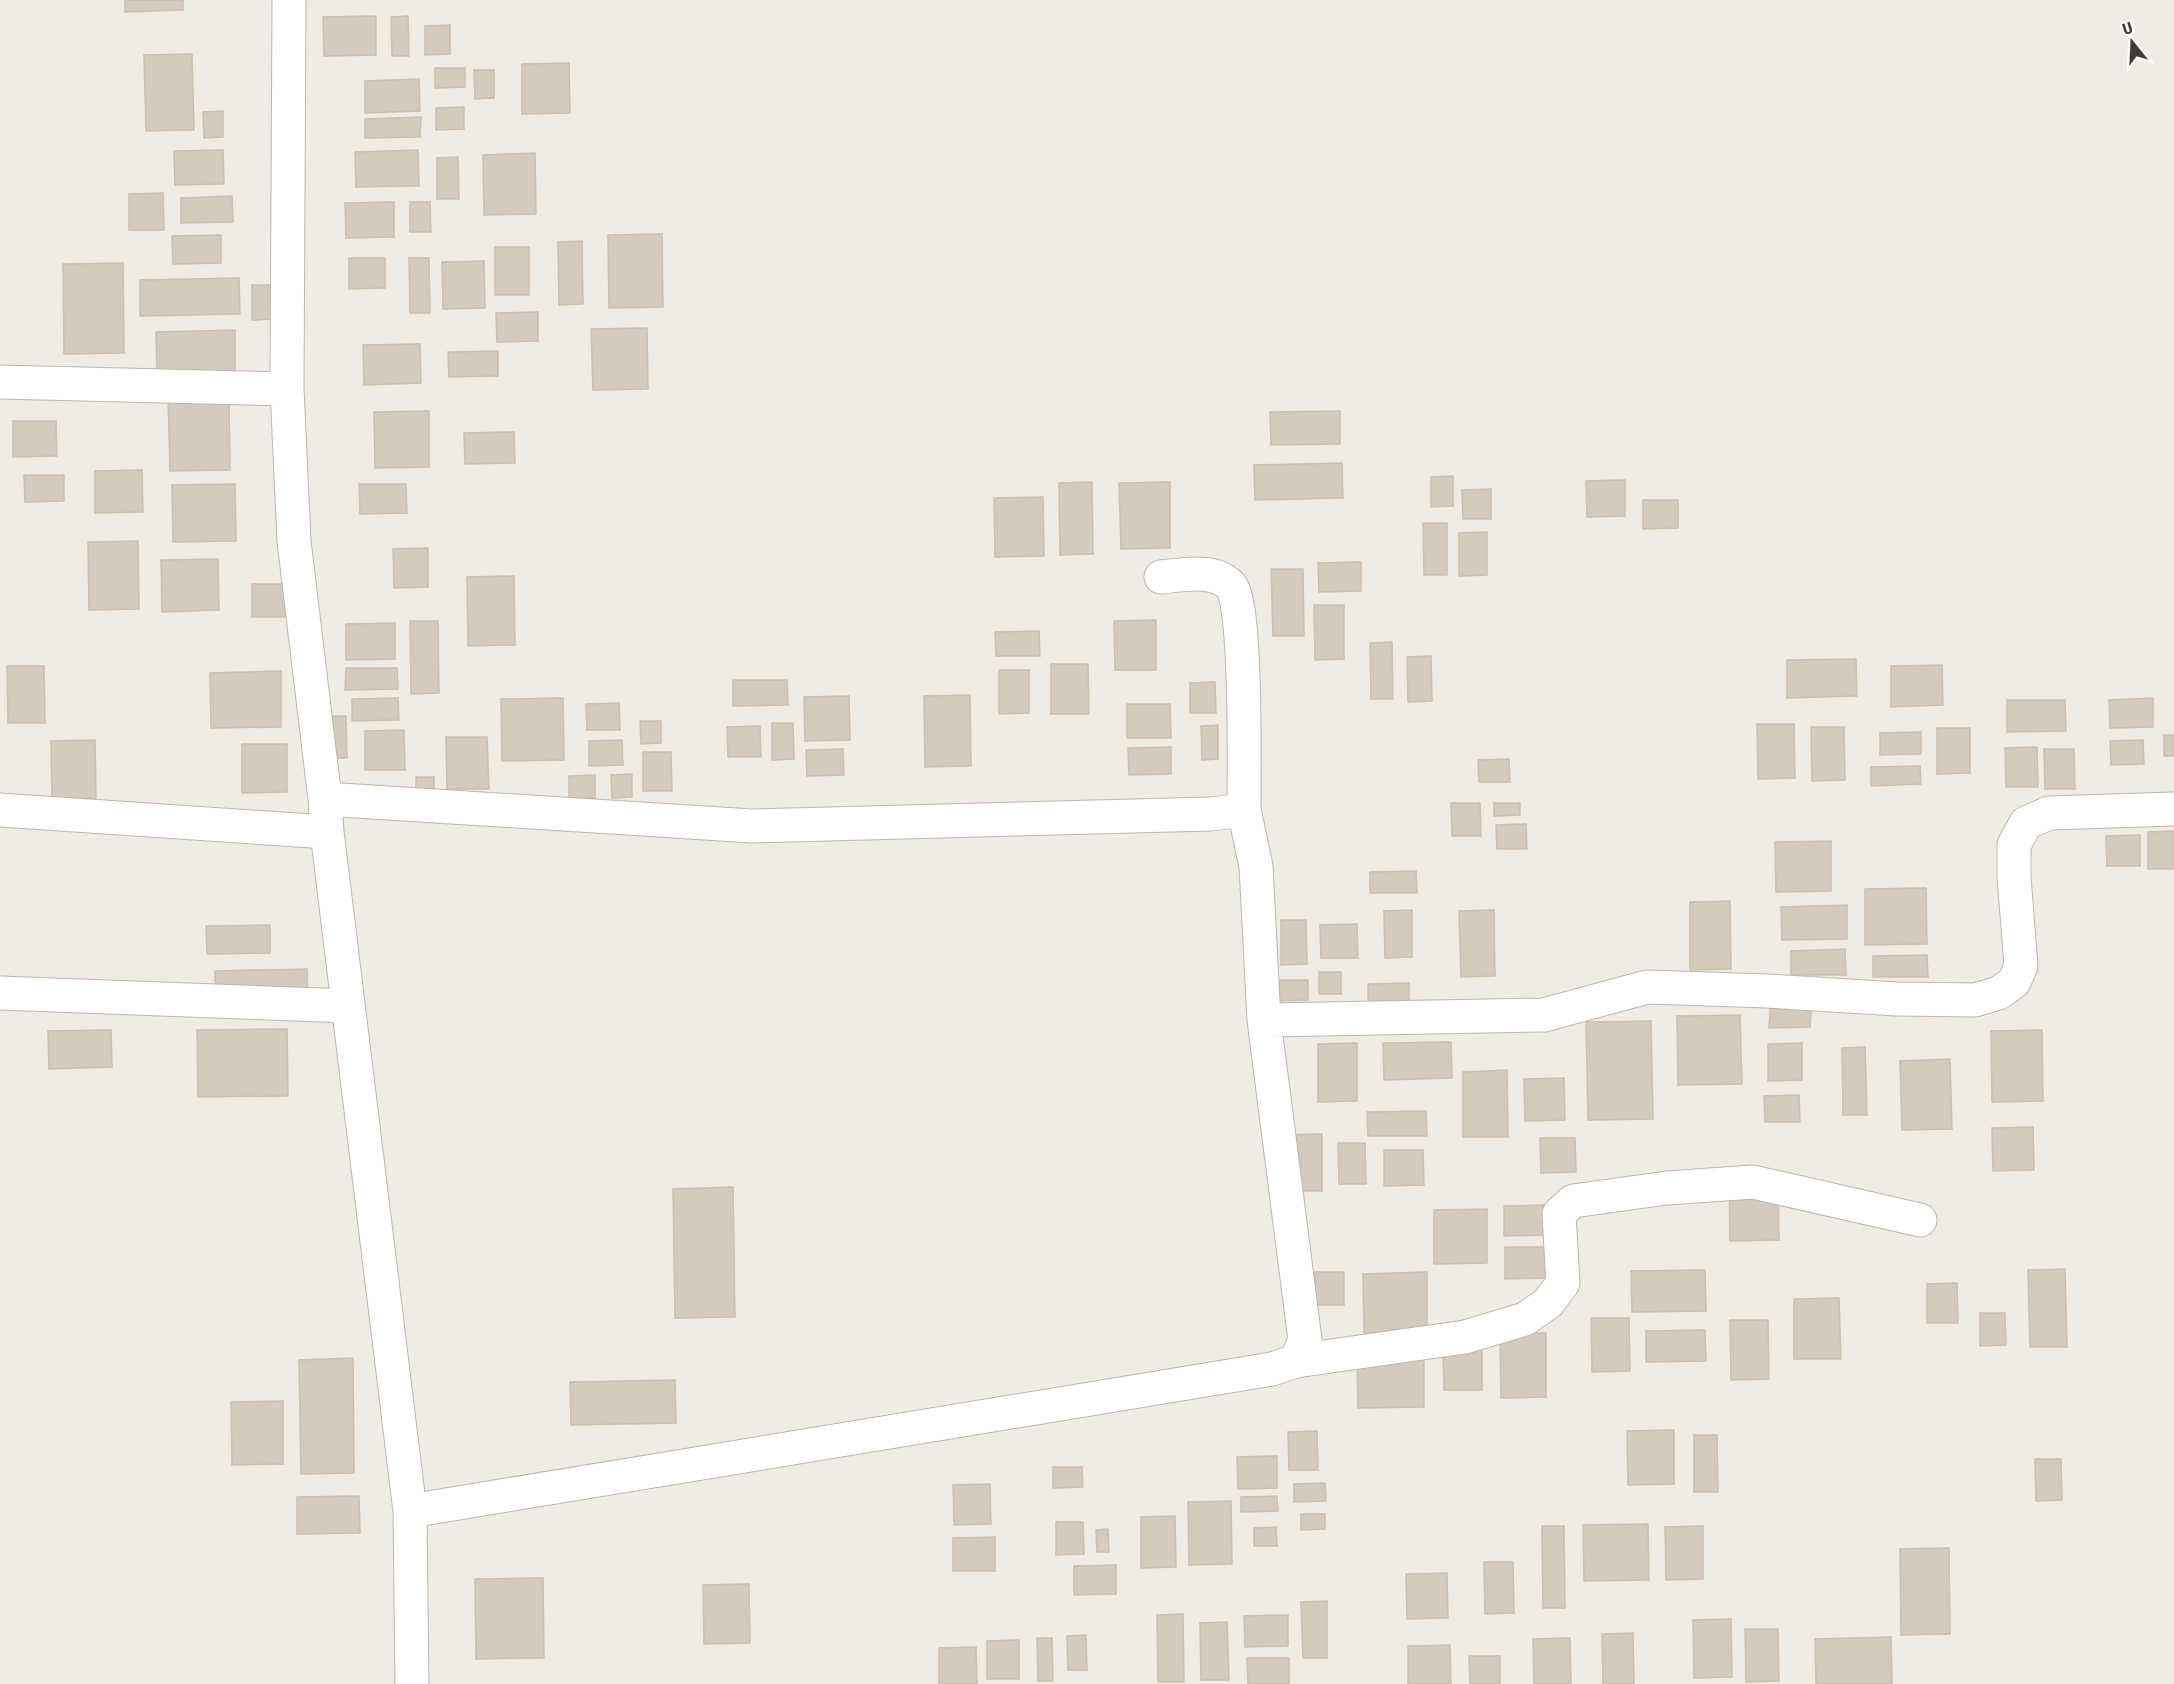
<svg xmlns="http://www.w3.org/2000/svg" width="2174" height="1684" viewBox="0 0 2174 1684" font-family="'Fira Sans Condensed',sans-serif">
	<rect width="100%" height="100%" fill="#f0ece3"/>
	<path fill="#d4cabd" stroke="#cbbfae" stroke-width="1.5" d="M125 0H183V10L125 12Z
		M376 16V55L324 56 323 17Z
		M408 16 409 56H392L391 17Z
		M450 25V54L425 55V26Z
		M192 54 194 130 146 131 144 55Z
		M569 63 570 113 522 114V64Z
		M435 68H465V87L435 88Z
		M474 70H494V98L475 99Z
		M419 79 420 111 365 113V81Z
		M464 107V129L436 130V108Z
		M223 111V137L204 138 203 112Z
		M421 117 420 137 365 138V119Z
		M223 150 224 184 175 185 174 151Z
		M418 150 419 186 356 187 355 152Z
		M535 153 536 214 484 215 483 155Z
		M458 157 459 199H437V158Z
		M163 193 164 230H129V194Z
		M232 196 233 222 181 223V198Z
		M394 202V237L346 238 345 203Z
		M410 202H430L431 232H410Z
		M662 234 663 307 609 308 608 235Z
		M221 235V263L173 264 172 236Z
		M582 241 583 304 559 305 558 242Z
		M495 247H529V295H495Z
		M349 258H385V288L349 289Z
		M409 258H429L430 313H410Z
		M484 261 485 308 443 309 442 262Z
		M123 263 124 353 64 354 63 264Z
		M239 278 240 314 140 316V280Z
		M252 285H271V319L252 320Z
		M538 312V341L497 342 496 313Z
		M647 328 648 389 593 390 591 329Z
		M235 330V375L157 376 156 332Z
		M420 344 421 383 364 385 363 345Z
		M498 351V376L449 377 448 352Z
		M168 394H229L230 470 170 471Z
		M429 411V467L375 468 374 412Z
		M1340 411V444L1271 445 1270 412Z
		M13 421H56L57 456 13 457Z
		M514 432 515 463 465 464 464 433Z
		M1342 463 1343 498 1255 500 1254 465Z
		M142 470 143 512 95 513V471Z
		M24 475H64V501L25 502Z
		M1453 476V506L1431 507V477Z
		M1625 480V516L1587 517 1586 481Z
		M1092 482 1093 554 1060 555 1059 483Z
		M1170 482V548L1121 549 1119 483Z
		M235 484 236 541 173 542 172 485Z
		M359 484H406L407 513 360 514Z
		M1491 489V519H1463L1462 490Z
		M1043 497 1044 556 995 557 994 498Z
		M1643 500H1678V528L1643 529Z
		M1423 523H1447V575H1424Z
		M1487 532V575L1459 576V533Z
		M138 541 139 609 89 610 88 542Z
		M428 548V587L394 588 393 549Z
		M218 559 219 610 162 612 161 560Z
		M1361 562V591L1319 592 1318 563Z
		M1271 569H1303L1304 636H1273Z
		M514 576 515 645 468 646 467 577Z
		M252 584H286V617H252Z
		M1314 605H1344V659L1315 660Z
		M1156 620V670H1115L1114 621Z
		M410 621H438L439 693 411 694Z
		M395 623V659L346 660V624Z
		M1039 631 1040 656H996L995 632Z
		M1392 642 1393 699H1371L1370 643Z
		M1431 656 1432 701 1408 702 1407 657Z
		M1856 659 1857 696 1787 698V660Z
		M1051 664H1088L1089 714H1051Z
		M1942 665 1943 705 1891 707V666Z
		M7 666H44L45 723H8Z
		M346 668H397L398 689 345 690Z
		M999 670H1029V713L999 714Z
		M281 671V727L211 728 210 673Z
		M733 680H787L788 705 733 706Z
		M1215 682 1216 713H1190V683Z
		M970 695 971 766 925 767 924 696Z
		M849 696 850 740 805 741 804 697Z
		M398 698 399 720 352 721V699Z
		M563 698 564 760 502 761 501 699Z
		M2153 698V727L2110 728 2109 700Z
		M2007 700H2065L2066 731 2007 732Z
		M619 703 620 730H587L586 704Z
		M1127 704H1170L1171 738H1127Z
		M323 716H346L347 758H323Z
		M640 721H661V743L641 744Z
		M772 723H793L794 759 772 760Z
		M1757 724H1794L1795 778 1758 779Z
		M1218 725V759L1202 760 1201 726Z
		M760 726 761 757H728L727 727Z
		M1811 727H1844L1845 780 1812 781Z
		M1937 728H1970V773L1937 774Z
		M404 730 405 770H365V731Z
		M1921 732V754L1880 755V733Z
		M2164 735H2174V756H2164Z
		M446 737H487L489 789H447Z
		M95 740 96 798 52 799 51 741Z
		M622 740 623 765 589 766V741Z
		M2143 740 2144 764 2111 765 2110 741Z
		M242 744H287V792L242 793Z
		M1171 747V774L1129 775 1128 748Z
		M2037 747 2038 787H2006L2005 748Z
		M843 749 844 775 807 776 806 750Z
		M2044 749H2074L2075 789H2045Z
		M643 752H671L672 791H643Z
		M1509 759 1510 782H1479L1478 760Z
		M1920 766 1921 784 1871 786V767Z
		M632 774V797L612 798 611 775Z
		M595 775V798L569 799V776Z
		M416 777H434V798H416Z
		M1451 803H1480L1481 836H1452Z
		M1494 803H1520V815L1494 816Z
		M1526 824 1527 849H1497L1496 825Z
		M2174 831V869H2148V832Z
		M2140 835V866H2107L2106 836Z
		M1831 841V891L1776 892 1775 842Z
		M1416 871 1417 893H1370V872Z
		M1926 888 1927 944 1865 945V889Z
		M1730 901 1731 969 1690 970V902Z
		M1847 905V939L1782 940 1781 907Z
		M1412 910V957L1385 958 1384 911Z
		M1494 910 1495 976 1461 977 1459 911Z
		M1281 920H1306L1307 964 1281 965Z
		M1357 924 1358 958H1321L1320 925Z
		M270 925V953L207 954 206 926Z
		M1845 949 1846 975H1791V951Z
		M1927 955 1928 977H1873V956Z
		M307 969 308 1002 216 1004 215 971Z
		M1319 972H1341V994H1319Z
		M1279 980H1308V1000L1279 1001Z
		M1409 983V1004H1368V984Z
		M1771 999 1812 1000 1810 1027 1769 1028Z
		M1740 1015 1742 1084 1678 1085 1677 1016Z
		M1651 1021 1653 1119 1588 1120 1586 1022Z
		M287 1029 288 1096 198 1097 197 1030Z
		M111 1030 112 1067 49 1069 48 1031Z
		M2042 1030 2043 1101 1992 1102 1991 1031Z
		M1451 1042 1452 1078 1384 1080 1383 1043Z
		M1357 1043V1101L1318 1102V1044Z
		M1802 1043V1080L1768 1081V1044Z
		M1865 1047 1867 1115H1843L1842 1048Z
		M1950 1059 1952 1129 1902 1130 1900 1061Z
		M1507 1070 1508 1137H1463V1072Z
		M1564 1078 1565 1120 1525 1121 1524 1079Z
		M1799 1095 1800 1122H1765L1764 1096Z
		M1426 1111 1427 1136H1368L1367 1112Z
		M2033 1127 2034 1170 1993 1171 1992 1128Z
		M1322 1134V1191H1283V1135Z
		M1540 1138H1575L1576 1172 1541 1173Z
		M1338 1143H1365L1366 1184H1339Z
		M1384 1150H1423L1424 1185 1384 1186Z
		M1778 1183 1779 1240 1730 1241 1729 1184Z
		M733 1187 735 1317 675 1318 673 1189Z
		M1547 1205 1548 1235 1504 1236V1206Z
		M1487 1209V1263L1434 1264V1210Z
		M1505 1247H1555V1278L1505 1279Z
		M2065 1269 2067 1347H2030L2028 1270Z
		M1705 1270 1706 1311 1632 1312 1631 1271Z
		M1315 1272H1344V1305H1315Z
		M1427 1272V1332L1364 1333 1363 1274Z
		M1957 1283 1958 1323H1927V1284Z
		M1839 1298 1841 1359H1794V1299Z
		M1980 1313H2005L2006 1345 1980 1346Z
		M1591 1318H1629L1630 1371 1592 1372Z
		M1730 1320H1768L1769 1379 1731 1380Z
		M1705 1330 1706 1361 1646 1362V1331Z
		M1546 1333V1397L1501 1398 1500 1334Z
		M1482 1346V1390H1444L1443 1347Z
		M353 1358 354 1473 301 1474 299 1360Z
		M1424 1358V1407L1358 1408 1357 1359Z
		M675 1380 676 1423 571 1425 570 1382Z
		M283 1401V1464L232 1465 231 1402Z
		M1674 1430V1484L1628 1485 1627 1431Z
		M1317 1431 1318 1470H1289L1288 1432Z
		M1694 1435H1717L1718 1492H1694Z
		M1277 1456V1488L1238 1489 1237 1457Z
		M2035 1459H2061L2062 1500 2036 1501Z
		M1053 1467H1082L1083 1487 1053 1488Z
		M1325 1483 1326 1501 1294 1502V1484Z
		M990 1484 991 1524 954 1525 953 1485Z
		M359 1496 360 1533 297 1534V1497Z
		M1277 1496 1278 1511 1241 1512V1497Z
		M1231 1501 1232 1564 1189 1565 1188 1502Z
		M1301 1514H1325V1529L1301 1530Z
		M1175 1516 1176 1567 1141 1568V1517Z
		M1056 1522H1083L1084 1554 1056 1555Z
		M1648 1524 1649 1580 1584 1581 1583 1525Z
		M1542 1526H1564L1565 1608H1543Z
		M1703 1526V1579L1666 1580 1665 1527Z
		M1276 1527 1277 1546H1254V1528Z
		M1108 1529 1109 1552H1097L1096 1530Z
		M995 1537V1571H953V1538Z
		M1949 1548 1950 1634 1901 1635 1900 1549Z
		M1484 1562H1513L1514 1613 1485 1614Z
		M1116 1565V1594L1074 1595V1566Z
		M1447 1573 1448 1618 1407 1619 1406 1574Z
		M543 1578 544 1658 476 1659 475 1579Z
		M749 1584 750 1643 704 1644 703 1585Z
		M1327 1601V1658H1303L1301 1602Z
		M1183 1614 1184 1682H1158L1157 1615Z
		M1288 1615V1646L1245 1647 1244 1616Z
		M1731 1619 1732 1677 1694 1678 1693 1620Z
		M1227 1622 1229 1680H1201L1200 1623Z
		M1745 1629H1778L1779 1681 1746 1682Z
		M1633 1633 1634 1684H1603L1602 1634Z
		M1086 1635 1087 1670H1068L1067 1636Z
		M1891 1637 1892 1684H1816L1815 1639Z
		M1037 1638H1052L1053 1681H1038Z
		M1570 1638 1571 1684H1534L1533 1639Z
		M1019 1640V1679H987V1641Z
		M1450 1645 1451 1684H1408V1646Z
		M976 1647 977 1684H939V1648Z
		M1469 1656H1500V1684H1470Z
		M1247 1658H1289V1684H1248Z"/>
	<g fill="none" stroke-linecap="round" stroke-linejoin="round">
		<g stroke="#beb6aa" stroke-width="35">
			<path id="street" d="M289 0 287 389 294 541 325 799 327 832 410 1511 412 1684
				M0 382 287 389
				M1161 577C1182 575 1215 568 1231 586 1247 604 1244 776 1244 810
				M325 799 752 826 1211 814 1244 810 1256 866 1264 1020 1305 1340 1296 1361 1272 1369 410 1511
				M0 810 327 832
				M0 993 348 1006
				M1264 1020 1544 1015 1647 987 1768 991 1896 999 1975 1000 1999 993 2014 982 2021 966 2014 877V845L2026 823 2049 813 2174 809
				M1296 1361 1465 1337 1525 1319 1548 1303 1563 1283 1559 1214 1573 1201 1667 1188 1753 1182 1920 1220"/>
		</g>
		<use href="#street" stroke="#fff" stroke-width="33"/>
	</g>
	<g transform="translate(2132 42) rotate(342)" stroke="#ffffff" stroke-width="4.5" paint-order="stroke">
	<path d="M0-4.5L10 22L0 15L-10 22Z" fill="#413c34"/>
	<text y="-9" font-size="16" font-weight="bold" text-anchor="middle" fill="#413c34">U</text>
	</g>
</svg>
